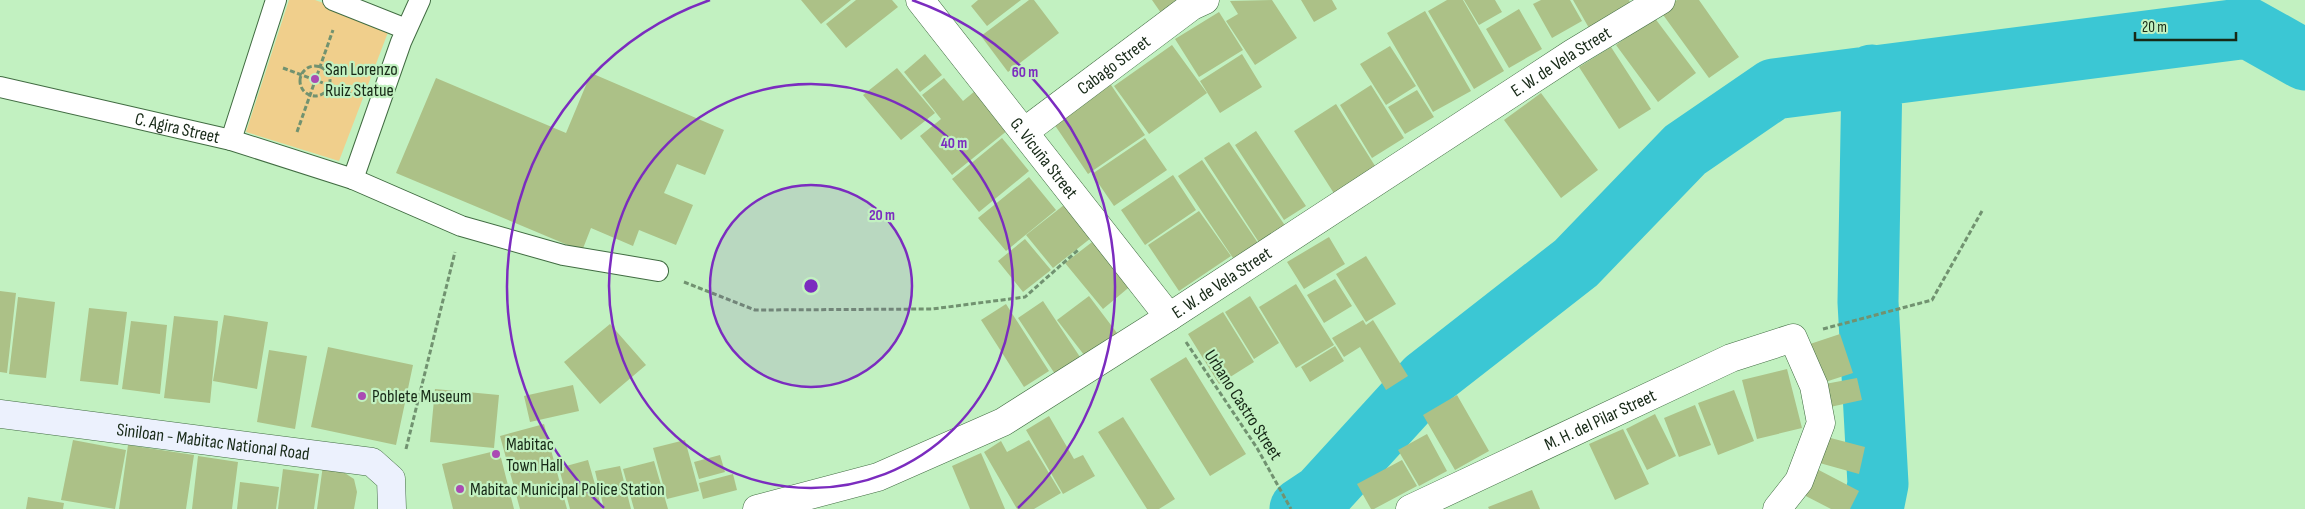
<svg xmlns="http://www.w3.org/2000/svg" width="2305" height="509" viewBox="0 0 2305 509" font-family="'Sofia Sans Condensed',sans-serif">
	<rect width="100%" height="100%" fill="#c2f1c1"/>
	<path fill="#f0cf8c" d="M289 0H315L390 27 339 161 246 132Z"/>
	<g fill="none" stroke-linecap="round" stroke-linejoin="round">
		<path stroke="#3bc7d4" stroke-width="61" d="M1872 75 1868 302 1878 484 1873 509
			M1300 509 1321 495 1426 380 1576 263 1685 150 1774 89 2248 28 2305 60"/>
	</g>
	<path fill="#acc187" d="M801 0H851L821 24Z
		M856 0H892L898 7 846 48 826 24Z
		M978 0H1021L987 26 971 6Z
		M1029 0H1034L1059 33 1008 72 981 36Z
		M1152 0H1179L1161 13Z
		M1272 0 1297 38 1255 65 1226 21 1238 14 1230 1Z
		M1301 0H1332L1337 9 1314 22Z
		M1447 0H1463L1504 71 1474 89 1428 11Z
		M1464 0H1495L1502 12 1479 25Z
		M1541 0H1570L1582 21 1552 38 1533 4Z
		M1573 0H1629L1631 4 1589 28Z
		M1677 0H1699L1739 57 1709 78 1661 12Z
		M1519 9 1542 49 1509 68 1486 29Z
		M1425 11 1471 91 1433 112 1387 33Z
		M1219 12 1243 50 1199 77 1175 39Z
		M1654 17 1696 73 1658 102 1616 45Z
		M1172 45 1207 93 1149 134 1114 86Z
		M1390 46 1416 86 1386 105 1360 64Z
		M1611 47 1651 109 1619 129 1579 67Z
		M925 54 942 75 920 92 904 72Z
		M1242 54 1262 87 1220 113 1200 81Z
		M897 68 935 113 901 140 863 95Z
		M591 73 724 130 705 175 677 164 664 193 693 205 676 245 639 230 633 246 591 228 582 251 396 173 436 78 566 133Z
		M944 78 963 101 975 91 1008 130 952 175 920 136 941 119 922 95Z
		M1109 82 1145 135 1088 174 1052 121Z
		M1371 85 1404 138 1372 158 1340 105Z
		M1417 90 1434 117 1405 134 1388 107Z
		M1541 93 1598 170 1561 198 1504 120Z
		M1336 104 1377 169 1335 195 1294 131Z
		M1256 131 1306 206 1284 220 1235 145Z
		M1002 138 1029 171 979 212 952 179Z
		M1145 138 1167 170 1114 206 1092 174Z
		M1229 142 1286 227 1260 244 1204 158Z
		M1202 160 1258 243 1233 258 1178 176Z
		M1173 175 1196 210 1145 245 1121 210Z
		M1029 177 1056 210 1006 251 978 218Z
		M1064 205 1091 238 1053 268 1026 235Z
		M1199 211 1231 256 1179 291 1148 245Z
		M1329 237 1345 264 1304 289 1287 262Z
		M1025 239 1051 270 1023 292 998 261Z
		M1096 239 1133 284 1103 309 1065 263Z
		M1366 256 1396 304 1366 322 1336 274Z
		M1335 279 1352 306 1324 323 1307 295Z
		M1296 284 1334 345 1296 368 1259 307Z
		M0 291 16 293 7 373 0 372Z
		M1089 296 1120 337 1088 360 1057 320Z
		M1250 296 1279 343 1254 359 1225 312Z
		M18 297 55 302 46 378 9 374Z
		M1043 301 1080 357 1055 374 1018 318Z
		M1006 304 1049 371 1024 387 981 320Z
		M89 308 127 312 118 385 80 381Z
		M1223 312 1254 362 1219 384 1188 334Z
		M224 315 268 322 257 389 213 381Z
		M174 316 218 321 210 403 164 398Z
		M1363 320 1366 325 1373 320 1408 376 1386 390 1360 347 1344 357 1332 338Z
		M131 321 167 325 160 394 122 389Z
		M610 324 646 365 600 404 564 362Z
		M1840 334 1853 373 1822 383 1810 344Z
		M1335 346 1344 361 1310 382 1301 367Z
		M328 347 413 365 396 445 311 427Z
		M269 350 307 356 295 429 257 422Z
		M1186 357 1246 454 1210 476 1150 379Z
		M1787 369 1802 428 1757 439 1742 380Z
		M1857 378 1862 400 1830 407 1825 384Z
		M573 385 579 411 530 422 524 396Z
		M435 389 499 395 494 448 430 442Z
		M1734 390 1754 441 1718 455 1698 403Z
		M1457 395 1489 451 1455 470 1423 415Z
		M1695 405 1711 445 1679 457 1664 418Z
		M1655 414 1676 456 1647 470 1626 429Z
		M1049 416 1074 459 1083 455 1095 476 1063 494 1026 430Z
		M1123 417 1175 499 1159 509H1147L1098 432Z
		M544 424 567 509H520L500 436Z
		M1623 429 1649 484 1615 500 1589 444Z
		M1427 434 1447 471 1419 486 1398 450Z
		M1823 436 1865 447 1859 474 1816 462Z
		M73 440 126 450 115 509 61 500Z
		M685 440 699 491 667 499 653 448Z
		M1029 440 1061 493 1034 509H1017L984 452 1001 441 1007 452Z
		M128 445 194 455 186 509H119Z
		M499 450 514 509H453L442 464Z
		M981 453 1005 509H970L952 466Z
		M720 455 725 472 699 479 694 462Z
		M198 456 238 462 232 509H192Z
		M588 460 602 509H570L559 468Z
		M1402 460 1417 486 1374 509H1371L1357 484Z
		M654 461 668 509H634L623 469Z
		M323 465 337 468 354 479 357 492 354 509H317Z
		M620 466 631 509H604L595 471Z
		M1813 467 1859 491 1850 509H1831L1800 493Z
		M283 469 319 474 314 509H278Z
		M733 474 737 490 703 499 699 483Z
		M240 482 279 487 276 509H237Z
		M1532 490 1540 509H1489L1488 507Z
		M28 497 64 503 63 509H26Z"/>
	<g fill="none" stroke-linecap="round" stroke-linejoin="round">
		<g stroke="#416c42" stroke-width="22">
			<g id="service">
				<path d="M333 0 406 29"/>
				<path id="s1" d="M0 87 231 140 353 179 461 226 563 255 658 271"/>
				<path d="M231 140 276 0"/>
				<path d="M353 179 401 42 420 0"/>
			</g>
		</g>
		<g stroke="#416c42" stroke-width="29">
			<g id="minor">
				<path id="s2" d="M920 0 1169 317"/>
				<path id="s3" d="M1024 132 1192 6 1205 0"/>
				<path id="s4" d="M757 509 878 477 1003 422 1169 317 1573 53 1661 0"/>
				<path id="s5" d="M1410 509 1731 358 1793 338 1814 386 1821 423 1799 481 1777 509"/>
			</g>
		</g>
		<g stroke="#416c42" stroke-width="29">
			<g id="secondary">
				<path id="s6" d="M0 414 372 462 391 479 392 509"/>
			</g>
		</g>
		<path stroke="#719270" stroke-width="3" stroke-dasharray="5 2.5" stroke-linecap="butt" d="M300 81a15 15 0 1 1 30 0a15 15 0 1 1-30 0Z
			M283 68 355 95
			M297 132 333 30
			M684 282 755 310 932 309 1025 297 1078 250
			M1823 329 1932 300 1982 211
			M1186 342 1257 448 1291 509
			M406 449 455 252"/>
		<use href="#service" stroke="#fff" stroke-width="20"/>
		<use href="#minor" stroke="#fff" stroke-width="28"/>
		<use href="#secondary" stroke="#ecf1fd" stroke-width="28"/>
	</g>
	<circle cx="811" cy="286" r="101" fill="#7b2cbf" fill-opacity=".12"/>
	<g fill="none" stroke="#7b2cbf" stroke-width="2.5">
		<circle cx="811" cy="286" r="101"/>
		<circle cx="811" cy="286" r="202"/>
		<path d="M604 508A303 303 0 0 1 710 0M912 0A303 303 0 0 1 1018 508"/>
	</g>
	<g fill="#aa4bb3" stroke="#c2f1c1" stroke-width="2">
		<circle cx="315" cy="79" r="5"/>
		<circle cx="362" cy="396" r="5"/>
		<circle cx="496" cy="454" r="5"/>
		<circle cx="460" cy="489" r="5"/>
	</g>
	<g text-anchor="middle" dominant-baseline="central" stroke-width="4.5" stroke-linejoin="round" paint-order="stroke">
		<g font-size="18" fill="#172917" stroke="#c2f1c1">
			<text stroke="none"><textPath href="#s4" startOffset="926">E. W. de Vela Street</textPath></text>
			<text stroke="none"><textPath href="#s3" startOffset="112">Cabago Street</textPath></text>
			<text stroke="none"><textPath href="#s1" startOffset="182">C. Agira Street</textPath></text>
			<text stroke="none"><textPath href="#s2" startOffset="201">G. Vicuña Street</textPath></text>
			<text stroke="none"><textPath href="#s4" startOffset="521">E. W. de Vela Street</textPath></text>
			<text transform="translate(1243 405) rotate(57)">Urbano Castro Street</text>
			<text stroke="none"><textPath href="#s5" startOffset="210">M. H. del Pilar Street</textPath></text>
			<text stroke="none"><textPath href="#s6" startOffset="215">Siniloan - Mabitac National Road</textPath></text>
		</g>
		<g font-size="18" fill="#172917" stroke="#c2f1c1" text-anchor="start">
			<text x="325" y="69">San Lorenzo<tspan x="325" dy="21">Ruiz Statue</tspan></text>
			<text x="372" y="396">Poblete Museum</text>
			<text x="506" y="444">Mabitac<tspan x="506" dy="21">Town Hall</tspan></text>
			<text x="470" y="489">Mabitac Municipal Police Station</text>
		</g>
	</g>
	<circle cx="811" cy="286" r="8" fill="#7b2cbf" stroke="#c2f1c1" stroke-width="2.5"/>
	<g font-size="15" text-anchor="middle" font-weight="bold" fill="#7b2cbf" stroke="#c2f1c1" stroke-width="4.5" stroke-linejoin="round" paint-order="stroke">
		<text x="1025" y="77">60 m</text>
		<text x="954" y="148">40 m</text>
		<text x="882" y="220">20 m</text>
	</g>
	<path d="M2135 32v8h101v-8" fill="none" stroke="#172917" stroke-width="2.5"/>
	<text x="2142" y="32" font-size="15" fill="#172917" stroke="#c2f1c1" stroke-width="4" paint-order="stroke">20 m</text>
</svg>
